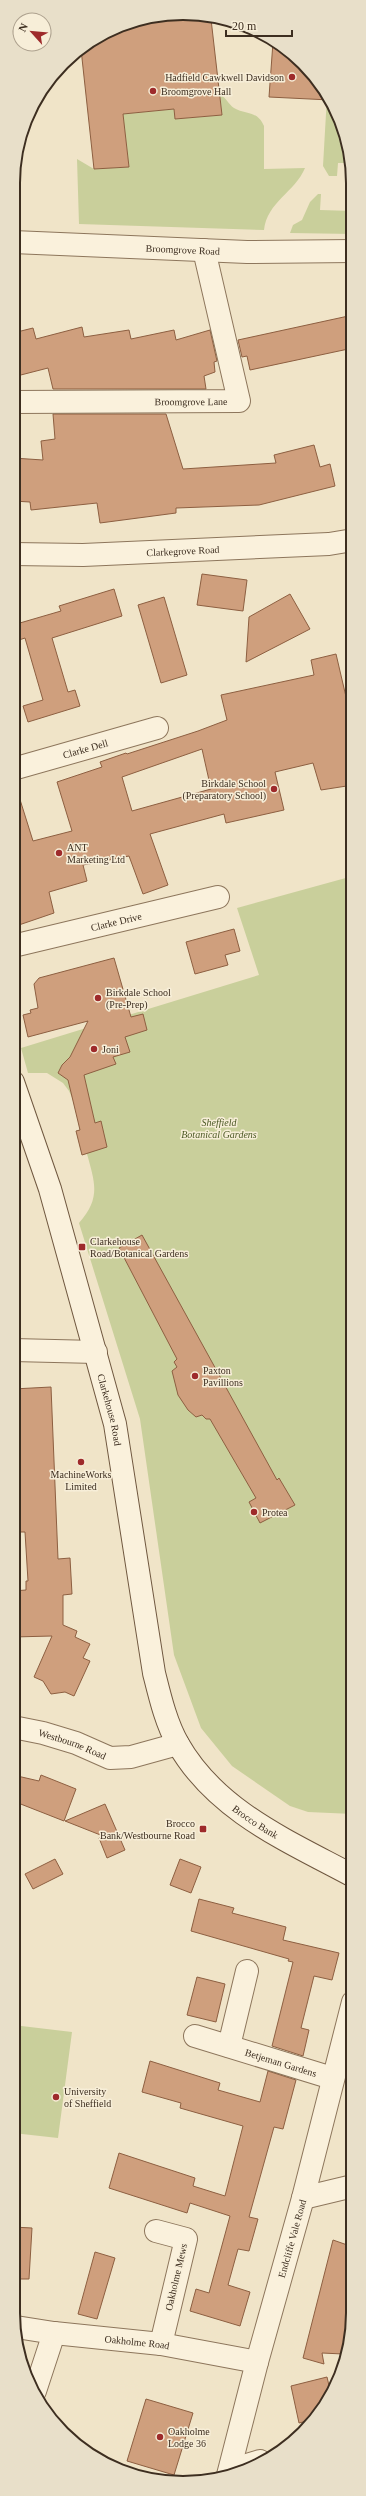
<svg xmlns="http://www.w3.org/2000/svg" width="366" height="2496" viewBox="0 0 366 2496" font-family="Georgia,serif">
	<rect width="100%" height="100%" fill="#f0e4c8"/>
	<path fill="#c9cf9b" d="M220 95C226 97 228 104 234 108 246 115 257 110 264 126V169L305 168C295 192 267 202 264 230L79 224 77 159 94 169 129 167 123 114 174 109 175 119 222 115Z
		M327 96 336 108 350 163H338L337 176H329L323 166Z
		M318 194H321L320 210 353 211V234L290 233 293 225 302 220 310 202Z
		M353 876V1814L308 1812 290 1806 232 1766 201 1728 174 1655 140 1419 79 1223C101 1198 95 1183 87 1154L82 1155 76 1131 80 1130 74 1102 69 1091 63 1083 47 1073H28L21 1048 259 975 237 908Z
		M13 2025 72 2032 58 2138 13 2133Z"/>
	<path fill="#cf9f7d" stroke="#8d5f41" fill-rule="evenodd" d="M177 16 211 19 222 115 175 119 174 109 123 114 129 167 94 169 81 49 129 22Z
		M273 42 303 63 330 100 269 97Z
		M353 315V348L250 370 247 356 242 357 238 340Z
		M82 327 84 337 129 330 131 339 174 330 176 340 210 330 217 361 214 362 215 372 204 376 206 389H53L48 368 13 377V333L33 328 36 339Z
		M53 414H166L183 469 276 463 274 455 314 445 320 467 330 464 335 486 259 505 176 508V513L100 523 97 503 31 510 30 502 13 501V458L43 460 41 441 55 439Z
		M202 574 247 580 243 611 197 605Z
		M114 589 122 616 52 638 68 692 75 690 80 706 28 722 23 706 43 700 25 638 13 642V625L61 611 59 606Z
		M290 594 310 629 246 662 249 617Z
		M164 597 187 675 161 683 138 605Z
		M336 654 347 701 353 700V785L321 790 313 763 275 772 284 810 226 823 224 814 150 834 168 885 143 894 129 856 83 865 87 881 49 892 54 913 13 927V791L17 790 33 841 72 831 57 782 102 767 100 762 126 753 127 754 198 731 227 720 221 695 314 675 311 660ZM202 749 211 789 132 811 122 777Z
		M234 929 240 951 225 955 228 965 195 974 186 942Z
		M114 958 131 1017 143 1014 147 1030 125 1037 130 1052 113 1057 116 1064 84 1075 95 1123 101 1121 107 1147 82 1155 76 1131 80 1130 68 1080 58 1073 62 1065 70 1057 88 1021 28 1037 23 1015 31 1013 30 1010 38 1008 34 984 39 978Z
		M142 1235 277 1480 279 1478 295 1505 260 1523 249 1502 256 1498 210 1419H206L202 1415 196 1417 188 1410 178 1395 172 1371 177 1367 174 1362 177 1359 119 1248Z
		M51 1387 58 1559 70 1558 72 1594 63 1595V1625L77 1631 75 1637 90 1644 83 1658 90 1661 74 1696 65 1692 51 1694 43 1681 34 1677 52 1636 13 1637V1591L26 1590V1581H28L25 1532H16L13 1389Z
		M13 1775 39 1781 41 1775 76 1789 64 1821 13 1801Z
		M105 1804 125 1850 107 1858 99 1838 103 1836 65 1821Z
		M55 1859 63 1874 33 1889 25 1874Z
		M180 1859 201 1867 191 1893 170 1885Z
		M199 1899 234 1908 232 1913 286 1927 283 1940 339 1953 332 1980 314 1976 301 2028 309 2030 303 2056 272 2046 293 1962 288 1961 289 1959 191 1931Z
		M197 1977 225 1984 216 2022 187 2015Z
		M150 2061 220 2083 218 2090 260 2102 268 2071 296 2080 283 2129 274 2127 249 2217 258 2219 249 2251 238 2249 228 2285 250 2292 240 2326 190 2311 196 2289 209 2293 230 2216 190 2203 187 2213 109 2188 119 2153 195 2178 193 2186 225 2196 243 2126 180 2108 181 2103 142 2092Z
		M13 2227 32 2228 29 2279H13Z
		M333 2240 353 2247V2320L343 2354 322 2353 324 2364 303 2358Z
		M95 2252 115 2258 97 2319 78 2314Z
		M327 2377 331 2394 311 2420 299 2423 291 2386Z
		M146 2399 193 2413 174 2475 127 2461Z"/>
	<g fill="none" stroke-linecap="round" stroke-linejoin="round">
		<g stroke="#8d765c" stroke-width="24">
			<g id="street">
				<path id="s1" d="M13 242 247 252 353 251"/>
				<path id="s2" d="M13 402 239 401 204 250"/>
				<path id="s3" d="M13 554 83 555 329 544 353 540"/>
				<path id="s4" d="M13 769 157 728"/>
				<path id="s5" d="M13 946 218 897"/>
				<path d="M13 1350 96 1352"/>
				<path id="s6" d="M13 1727 43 1733 76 1743 110 1758 131 1757 178 1744"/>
				<path id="s7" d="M195 2036 332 2078"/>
				<path d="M229 2046 247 1971"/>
				<path d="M303 2198 353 2186"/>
				<path d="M156 2231 186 2239 161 2344"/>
				<path id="s8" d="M16 2327 54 2333 161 2344 257 2362"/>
				<path d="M35 2391 54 2333"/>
				<path d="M230 2470 260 2461"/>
				<path id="s9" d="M228 2475 257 2362 303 2198 353 2002"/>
			</g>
		</g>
		<g stroke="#6f573f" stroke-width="24">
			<g id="secondary">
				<path id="s10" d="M13 1082 50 1189 115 1424 154 1673C160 1697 166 1723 178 1744 216 1811 288 1841 353 1876"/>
			</g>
		</g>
		<use href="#street" stroke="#faf1dc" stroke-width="22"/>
		<use href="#secondary" stroke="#faf1dc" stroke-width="22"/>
	</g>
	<g fill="#9e2a2b" stroke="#f7eed8" stroke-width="1.5">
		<circle cx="292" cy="77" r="4"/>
		<circle cx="153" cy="91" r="4"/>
		<circle cx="274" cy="789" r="4"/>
		<circle cx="59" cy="853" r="4"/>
		<circle cx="98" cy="998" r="4"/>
		<circle cx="94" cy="1049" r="4"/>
		<rect x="78" y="1243" width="8" height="8" rx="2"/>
		<circle cx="195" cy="1376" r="4"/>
		<circle cx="81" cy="1462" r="4"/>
		<circle cx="254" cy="1512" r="4"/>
		<rect x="199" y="1825" width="8" height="8" rx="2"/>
		<circle cx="56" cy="2097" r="4"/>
		<circle cx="160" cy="2437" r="4"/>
	</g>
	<g text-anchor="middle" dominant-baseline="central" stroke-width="3" stroke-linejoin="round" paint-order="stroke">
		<g font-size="10" fill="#3d2e20" stroke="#f7eed8" text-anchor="start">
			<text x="284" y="77" text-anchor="end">Hadfield Cawkwell Davidson</text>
			<text x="161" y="91">Broomgrove Hall</text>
			<text x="266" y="783" text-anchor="end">Birkdale School<tspan x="266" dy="12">(Preparatory School)</tspan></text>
			<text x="67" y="847">ANT<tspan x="67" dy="12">Marketing Ltd</tspan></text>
			<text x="106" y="992">Birkdale School<tspan x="106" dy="12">(Pre-Prep)</tspan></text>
			<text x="102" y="1049">Joni</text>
			<text x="90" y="1241">Clarkehouse<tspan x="90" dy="12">Road/Botanical Gardens</tspan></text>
			<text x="203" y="1370">Paxton<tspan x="203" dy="12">Pavillions</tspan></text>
			<text x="81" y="1474" text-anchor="middle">MachineWorks<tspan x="81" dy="12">Limited</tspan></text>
			<text x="262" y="1512">Protea</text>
			<text x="195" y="1823" text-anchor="end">Brocco<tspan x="195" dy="12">Bank/Westbourne Road</tspan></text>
			<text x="64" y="2091">University<tspan x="64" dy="12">of Sheffield</tspan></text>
			<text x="168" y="2431">Oakholme<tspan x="168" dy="12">Lodge 36</tspan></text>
		</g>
		<g font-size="10" fill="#3d2e20" stroke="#f7eed8">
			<text stroke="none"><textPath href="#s1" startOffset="170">Broomgrove Road</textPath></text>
			<text stroke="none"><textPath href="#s2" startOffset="178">Broomgrove Lane</textPath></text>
			<text stroke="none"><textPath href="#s3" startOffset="170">Clarkegrove Road</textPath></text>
			<text stroke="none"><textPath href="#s4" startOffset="75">Clarke Dell</textPath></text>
			<text stroke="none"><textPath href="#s5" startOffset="106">Clarke Drive</textPath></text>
			<text stroke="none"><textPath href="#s10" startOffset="342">Clarkehouse Road</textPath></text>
			<text stroke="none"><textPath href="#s6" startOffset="62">Westbourne Road</textPath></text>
			<text stroke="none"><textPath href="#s10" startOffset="795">Brocco Bank</textPath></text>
			<text stroke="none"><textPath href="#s7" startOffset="90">Betjeman Gardens</textPath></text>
			<text stroke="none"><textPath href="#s9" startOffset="245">Endcliffe Vale Road</textPath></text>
			<text transform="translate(176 2277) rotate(-77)">Oakholme Mews</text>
			<text stroke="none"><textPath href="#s8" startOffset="122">Oakholme Road</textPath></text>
		</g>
		<g font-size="10" font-style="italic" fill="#4d5a26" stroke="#f7eed8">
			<text x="219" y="1122">Sheffield<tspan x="219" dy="12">Botanical Gardens</tspan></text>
		</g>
	</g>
	<path d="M0 0H366V2496H0ZM183 20H183A163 163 0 0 1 346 183V2313A163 163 0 0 1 183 2476H183A163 163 0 0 1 20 2313V183A163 163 0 0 1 183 20Z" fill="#e8dfc9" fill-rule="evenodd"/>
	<path fill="none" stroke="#3d2e20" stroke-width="2" d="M183 20H183A163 163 0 0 1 346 183V2313A163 163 0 0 1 183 2476H183A163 163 0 0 1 20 2313V183A163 163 0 0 1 183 20Z"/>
	<g transform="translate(32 32) rotate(297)"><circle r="19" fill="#f7eed8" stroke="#ada18e"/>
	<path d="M0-3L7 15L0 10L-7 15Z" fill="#9e2a2b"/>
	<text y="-6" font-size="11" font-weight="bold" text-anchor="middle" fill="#3d2e20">N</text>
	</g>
	<path d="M226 30v6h66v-6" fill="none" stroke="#3d2e20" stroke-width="2"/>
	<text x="232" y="30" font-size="12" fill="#3d2e20" stroke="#f7eed8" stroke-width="3" paint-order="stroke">20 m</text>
</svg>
